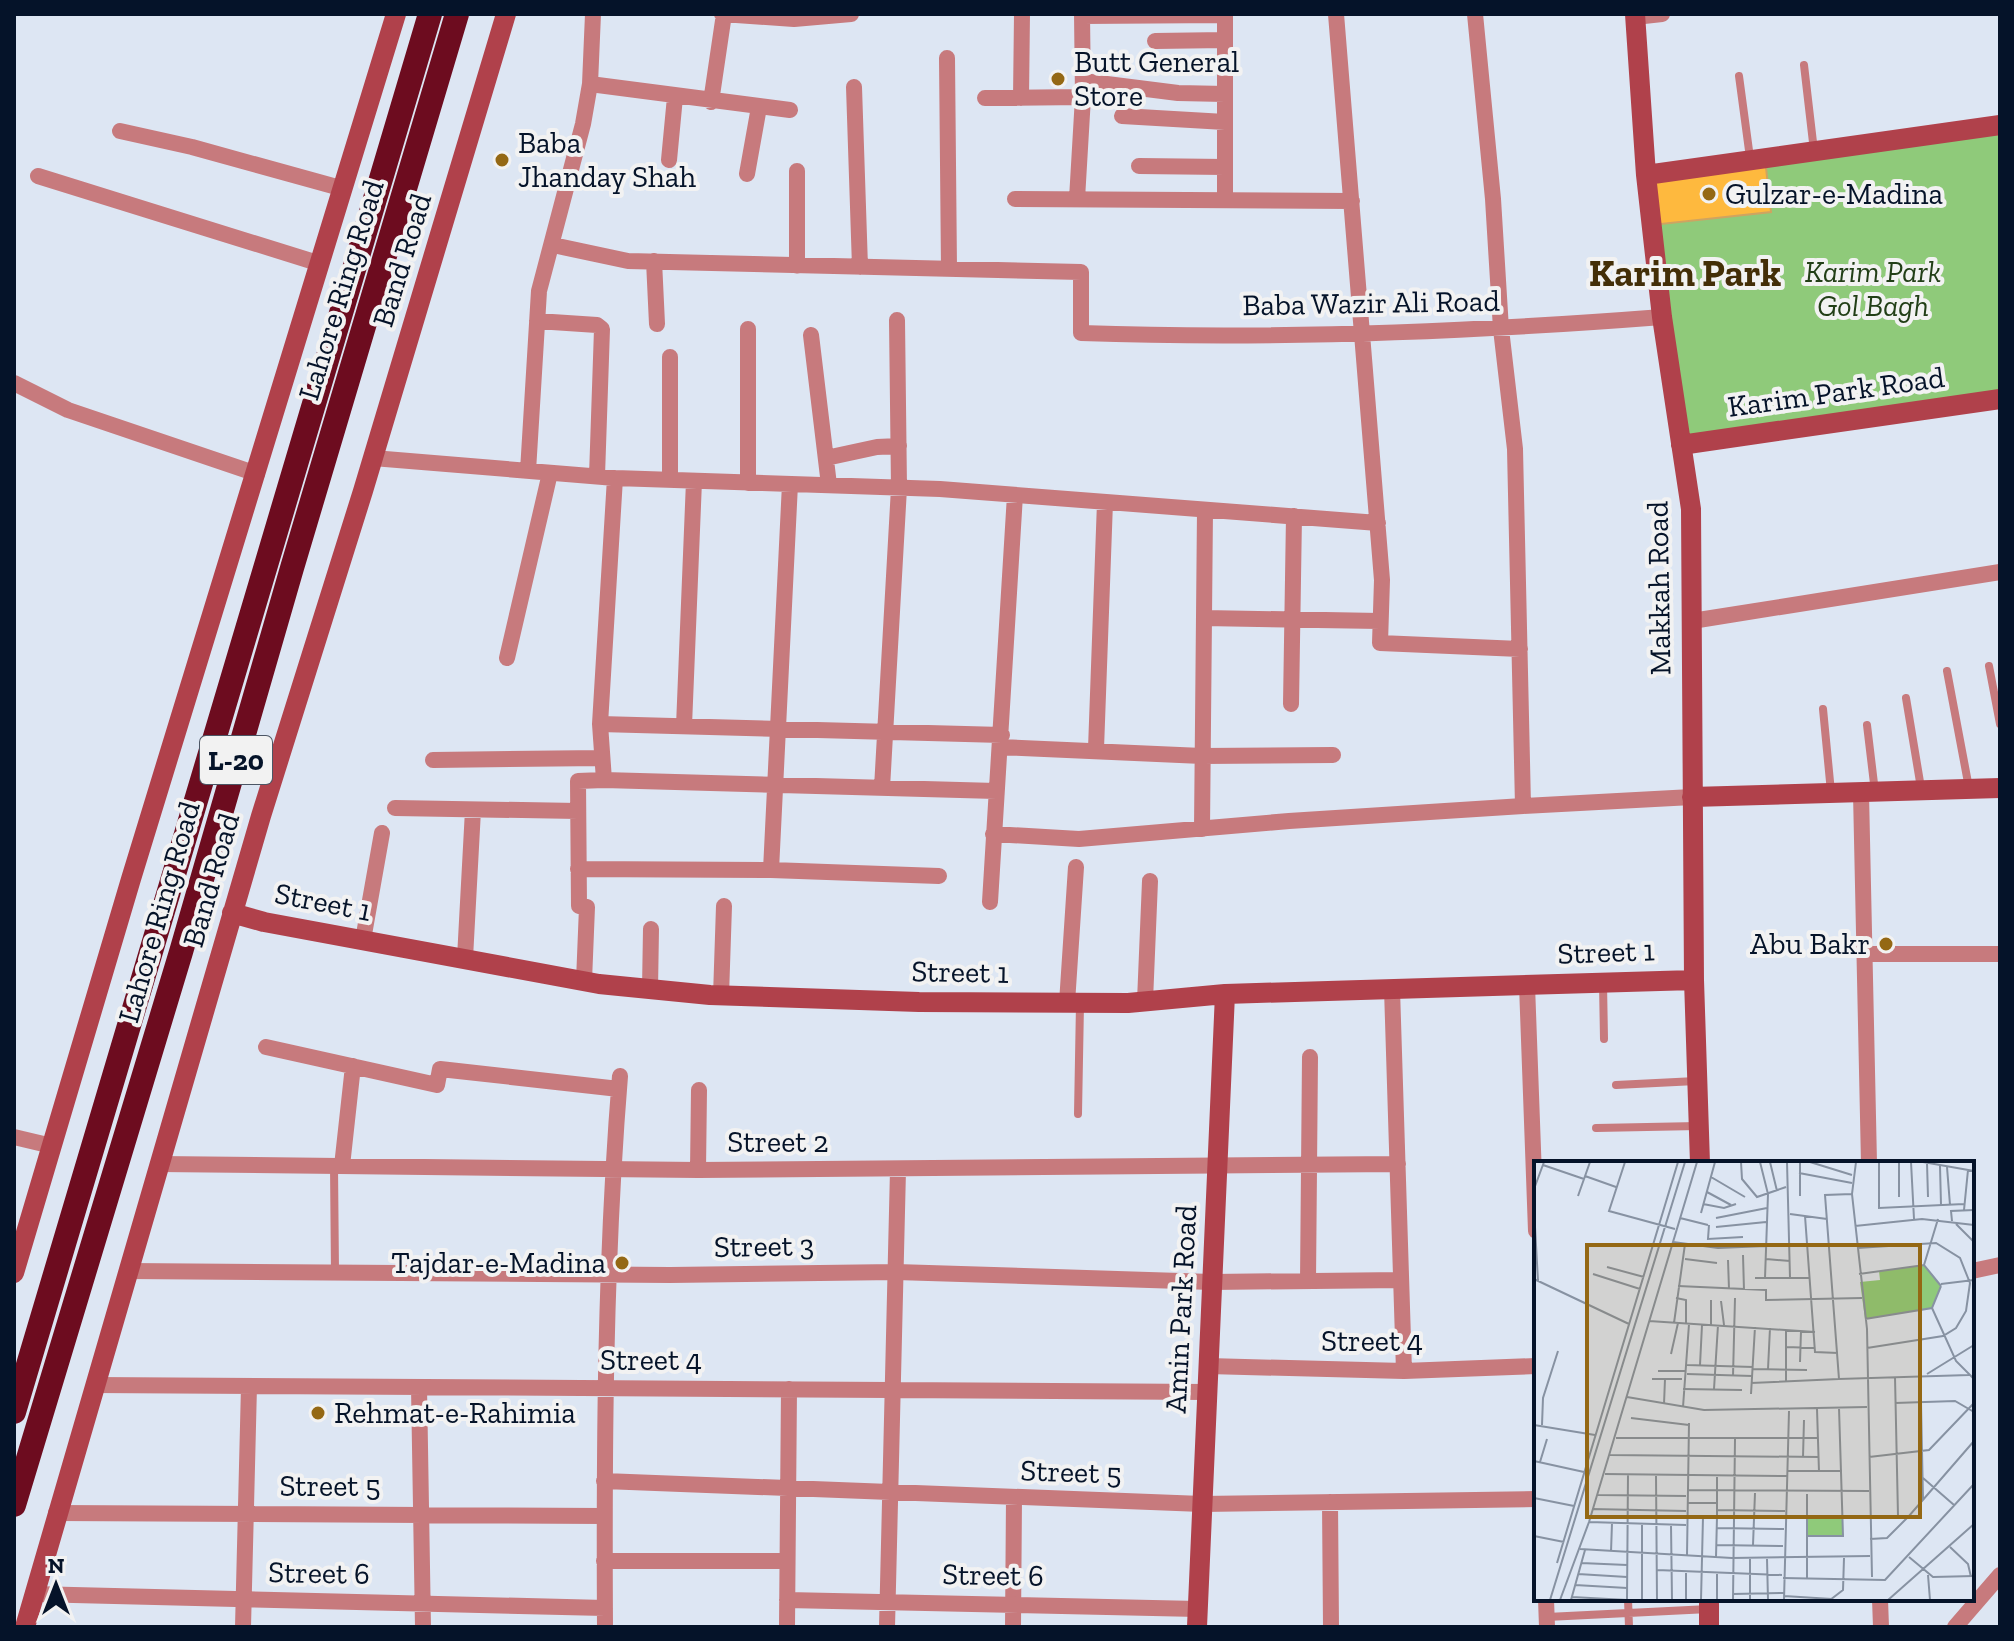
<svg xmlns="http://www.w3.org/2000/svg" width="2014" height="1641" viewBox="0 0 2014 1641" font-family="'Zilla Slab',serif">
	<rect width="100%" height="100%" fill="#dde6f3"/>
	<path fill="#8fca7a" d="M2000 125V399L1681 445 1652 225 1771 212 1765 159Z"/>
	<path fill="#feb93e" stroke="#cfa461" stroke-width="2" d="M1765 159 1771 212 1652 225 1646 175Z"/>
	<g fill="none" stroke-linecap="round" stroke-linejoin="round">
		<path stroke="#c77a7d" stroke-width="8" d="M1804 65 1814 151
			M1739 76 1750 158
			M1989 666 2000 724
			M1947 671 1969 788
			M1906 698 1921 788
			M1823 709 1831 792
			M1867 725 1875 792
			M1603 983 1604 1039
			M1616 1085 1696 1081
			M1078 1114 1080 1004
			M1596 1128 1698 1126
			M334 1166 335 1272
			M1628 1599 1629 1627
			M1547 1617 1709 1609"/>
		<path stroke="#c77a7d" stroke-width="16" d="M722 14 794 19 851 14
			M1225 14V198
			M1336 14 1382 580 1380 643 1520 649
			M1475 14 1493 199 1501 329 1515 449 1523 806 1692 797
			M1082 16 1225 15
			M1635 17 1662 14
			M1155 41 1225 40
			M947 58 949 269
			M1083 81 1178 93 1225 94
			M590 84 790 110
			M854 87 860 267
			M985 98 1083 97
			M1021 98 1022 14
			M711 102 724 14
			M1122 116 1225 122
			M120 131 192 147 344 189
			M669 160 675 97
			M1139 166 1225 167
			M797 171V266
			M747 174 759 107
			M38 176 321 264
			M1015 199 1352 201
			M1077 199 1083 97 1082 14
			M553 245 628 261 1081 272V333C1275 340 1469 332 1662 317
			M654 261 657 324
			M537 321 597 325 602 329 597 476
			M811 335 829 485
			M670 357V480
			M14 383 68 410 257 474
			M373 458 615 478 940 489 1378 523
			M826 458 877 447 899 446
			M528 471 539 291 583 124 590 84 593 14
			M748 483V329
			M1204 618 1380 621
			M1692 621 2000 572
			M507 658 550 473
			M1291 704 1294 516
			M600 724 1002 735
			M684 726 694 481
			M1001 747 1202 756 1333 755
			M1096 749 1105 502
			M433 760 602 758
			M604 780 600 724 615 478
			M882 788 899 488 897 320
			M1861 793 1869 1163
			M395 808 578 811
			M1202 829 1205 510
			M993 834 1079 839 1289 821 1523 806
			M578 869 771 870 939 876
			M771 870 790 484
			M990 902 1015 495
			M363 940 382 833
			M1865 954H2000
			M465 958 473 810
			M584 981 587 907 579 906 578 781 604 780 996 791
			M1527 985 1536 1231
			M650 989 651 929
			M1392 989 1404 1371
			M721 996 724 906
			M1145 1001 1150 881
			M1067 1003 1076 867
			M266 1047 437 1085 440 1069 619 1089
			M14 1137 52 1146
			M159 1164 698 1170 1398 1164
			M342 1166 353 1066
			M698 1170 699 1090
			M128 1271 670 1275 896 1272 1212 1282 1401 1280
			M1972 1271 2000 1265
			M1308 1281 1310 1057
			M1208 1366 1404 1371 1536 1366
			M94 1385 1207 1392
			M419 1387 423 1627
			M604 1481 1202 1504 1536 1499
			M1330 1502 1331 1627
			M56 1513 604 1516
			M604 1561H787
			M33 1594 605 1608
			M1546 1599 1547 1627
			M1880 1599 1881 1627
			M787 1600 1198 1609
			M243 1627 249 1386
			M605 1627C604 1443 605 1260 620 1076
			M787 1627 789 1389
			M887 1627 898 1170
			M1013 1627 1014 1498
			M1955 1627 2000 1575"/>
		<path stroke="#b0414b" stroke-width="20" d="M1635 14 1646 175 1662 317 1691 509 1694 980 1700 1163
			M1646 175 2000 125
			M1681 445 2000 399
			M1692 797 2000 788
			M232 913 264 922 599 984 710 995 919 1002 1128 1003 1225 994 1694 980
			M14 1273 131 879 396 14
			M1709 1599V1627
			M25 1627 261 816 363 491 506 14
			M1197 1627 1225 994"/>
		<path stroke="#6d0c1f" stroke-width="24" d="M14 1412 430 14
			M14 1505 181 952 292 568 457 14"/>
	</g>
	<g fill="#946814" stroke="#f2f2f2" stroke-width="3">
		<circle cx="1058" cy="79" r="8"/>
		<circle cx="502" cy="160" r="8"/>
		<circle cx="1709" cy="194" r="8"/>
		<circle cx="1886" cy="944" r="8"/>
		<circle cx="622" cy="1263" r="8"/>
		<circle cx="318" cy="1413" r="8"/>
	</g>
	<g text-anchor="middle" dominant-baseline="central" stroke-width="8" stroke-linejoin="round" paint-order="stroke">
		<rect fill="#f2f2f2" stroke="#4c5665" stroke-width="2" x="200" y="736" width="72" height="48" rx="6"/>
		<g font-size="28" font-weight="bold" fill="#051329">
			<text x="236" y="760">L-20</text>
		</g>
		<g font-size="30" fill="#051329" stroke="#f2f2f2" text-anchor="start">
			<text x="1074" y="62">Butt General<tspan x="1074" dy="34">Store</tspan></text>
			<text x="518" y="143">Baba<tspan x="518" dy="34">Jhanday Shah</tspan></text>
			<text x="1725" y="194">Gulzar-e-Madina</text>
			<text x="1870" y="944" text-anchor="end">Abu Bakr</text>
			<text x="606" y="1263" text-anchor="end">Tajdar-e-Madina</text>
			<text x="334" y="1413">Rehmat-e-Rahimia</text>
		</g>
		<g font-size="30" fill="#051329" stroke="#f2f2f2">
			<text transform="translate(402 260) rotate(-73)">Band Road</text>
			<text transform="translate(341 290) rotate(-73)">Lahore Ring Road</text>
			<text transform="translate(1371 303) rotate(-1)">Baba Wazir Ali Road</text>
			<text transform="translate(1836 392) rotate(-8)">Karim Park Road</text>
			<text transform="translate(1659 588) rotate(-91)">Makkah Road</text>
			<text transform="translate(211 880) rotate(-74)">Band Road</text>
			<text transform="translate(323 902) rotate(11)">Street 1</text>
			<text transform="translate(159 912) rotate(-74)">Lahore Ring Road</text>
			<text transform="translate(1606 952) rotate(-2)">Street 1</text>
			<text transform="translate(960 972) rotate(1)">Street 1</text>
			<text x="778" y="1142">Street 2</text>
			<text transform="translate(764 1246) rotate(-1)">Street 3</text>
			<text transform="translate(1181 1309) rotate(-87)">Amin Park Road</text>
			<text x="1372" y="1341">Street 4</text>
			<text x="651" y="1360">Street 4</text>
			<text transform="translate(1071 1472) rotate(2)">Street 5</text>
			<text x="330" y="1486">Street 5</text>
			<text transform="translate(319 1573) rotate(1)">Street 6</text>
			<text transform="translate(993 1575) rotate(1)">Street 6</text>
		</g>
		<g font-size="30" font-style="italic" fill="#223f17" stroke="#f2f2f2">
			<text x="1873" y="272">Karim Park<tspan x="1873" dy="34">Gol Bagh</tspan></text>
		</g>
		<g font-size="38" font-weight="bold" fill="#432e07" stroke="#f2f2f2">
			<text x="1685" y="273">Karim Park</text>
		</g>
	</g>
	<g transform="translate(1534 1161)">
		<rect width="440" height="440" fill="#dde6f3"/>
		<path d="M390 104 407 125 398 147 331 158 326 121 346 119 345 110ZM273 356H309V375H273Z" fill="#8fca7a"/>
		<path fill="none" stroke="#8792a2" stroke-width="2" d="M91 1 75 50 141 68M207 1 208 18 223 36 252 26M226 1 234 33 231 117M236 1 243 30M253 1 256 117M276 1 318 14M322 1 318 33 333 168 338 416M345 1V47L430 43M377 1 380 58M389 1 440 10M393 2 394 36M9 4 50 18M406 5 407 44M413 6 416 44M265 12 318 22M51 15 82 26M177 16 211 36M0 28 10 1M173 31 197 44M318 33 291 34 305 218 435 214M44 35 56 1M266 35V1M365 36V1M169 43 190 47 202 43M0 48 4 120M430 49 434 9M167 52 181 1M256 53 293 58M271 55 281 191 304 192M146 57 174 64M182 57 233 47M418 60 417 50 440 49M422 63 440 81M175 64 174 78 209 76M321 65 388 58 440 64M182 66 232 61M139 81 184 87 232 85M323 87 402 82 426 97 436 122 432 150 422 167 409 175 333 187M209 94 210 129M151 98 183 102M232 98 256 100M194 99 195 128M390 104 404 58M73 106 110 116M59 113 106 128M325 113 390 104 407 125M221 117H276M0 118 95 163M407 123 440 119M144 125 232 129V139L328 137M142 137 152 139V163M187 140 190 164M398 147 422 200 440 218M331 158 398 147 407 125M115 160 281 171M140 162 151 83M177 164V139M252 186 281 187M137 193 144 162M266 201 267 170M153 204 219 206M166 204 168 164M218 208 273 209M234 208 236 167M124 210H152M153 213 218 215M393 213 440 184M199 215 201 137M361 216 364 355H375L440 280M118 218H148M252 221V169M217 222 305 218M149 228 208 229M180 228 184 164M217 233 221 166M93 236 170 249 333 246M361 242 421 240 440 251M387 242 389 339M130 243 131 218M149 246 155 163M283 248 285 311M97 257 155 264M0 264 61 274M8 264 9 237 24 190M82 277H284M76 294 285 296M269 296 270 259M335 296 395 289 440 242M0 300 50 311M6 301 13 278M253 310H308M71 313 253 315M122 314 123 439M389 317 420 344M153 329 335 330M273 333V418M64 334 152 335M0 337 40 345M153 342H182M58 348 152 350M183 349 251 350M153 356H183L182 396M183 356V314M273 356H309M55 361 152 364M108 364V439M137 364 138 439M183 367 250 368M0 375 30 381M273 375H309L305 247M336 378 353 377 375 355M182 384 249 385M219 384 221 332M416 386 434 403 437 416M46 388 198 397 336 395M77 391 78 362M153 394 155 262M375 396 399 416 440 415M216 398V439M233 398 234 439M23 402 144 1M47 402 93 404M123 409 248 414M44 413 93 416M394 414 396 439M249 417 351 419 440 323M41 424 93 427M199 433 250 432M250 435 298 438M38 436 93 439 94 313M16 439 151 1M26 439 55 361 163 1M37 439 51 389M152 439V410M167 439 169 356M183 439V413M199 439 201 278M250 439 255 250M296 439 309 429 310 397M354 439 440 363"/>
		<path fill="#946814" fill-opacity="0.15" stroke="#946814" stroke-width="4" d="M53 84H386V356H53Z"/>
		<rect width="440" height="440" fill="none" stroke="#051329" stroke-width="4"/>
	</g>
	<rect width="2014" height="1641" fill="none" stroke="#051329" stroke-width="32"/>
	<g transform="translate(56 1585)" stroke="#f2f2f2" stroke-width="6" paint-order="stroke">
	<path d="M0-6L14 30L0 20L-14 30Z" fill="#051329"/>
	<text y="-12" font-size="22" font-weight="bold" text-anchor="middle" fill="#051329">N</text>
	</g>
</svg>
